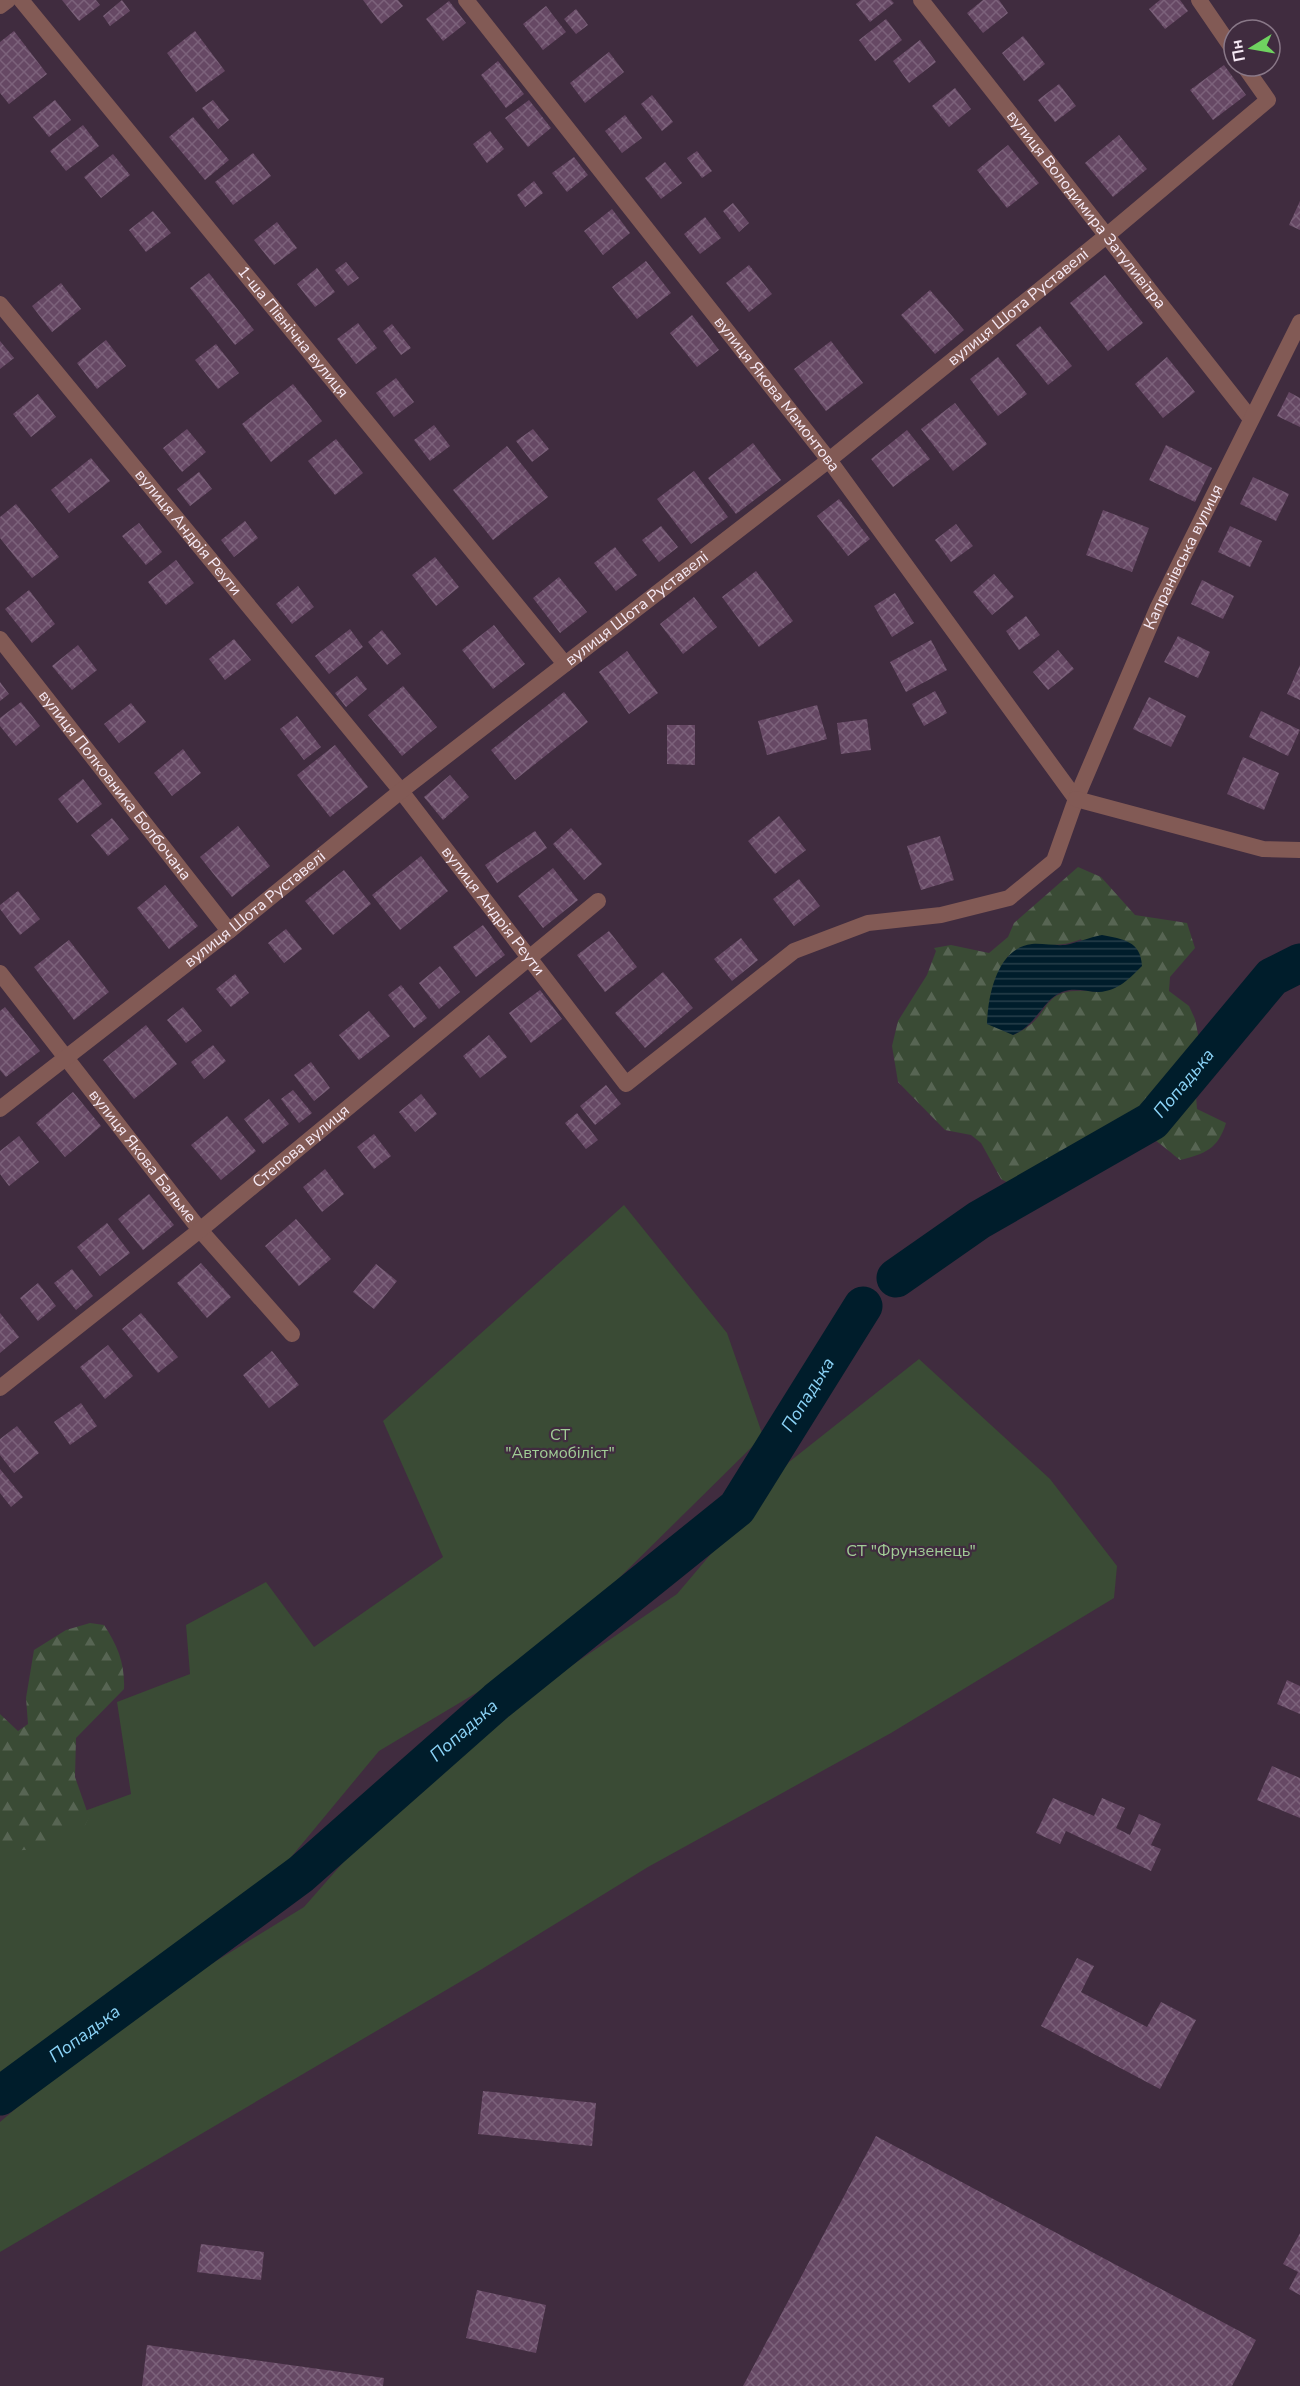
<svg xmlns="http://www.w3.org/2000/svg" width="1300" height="2386" viewBox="0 0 1300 2386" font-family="'Nunito Sans',sans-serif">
	<defs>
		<pattern id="forest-firs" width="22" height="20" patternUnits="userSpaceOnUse" patternTransform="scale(1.5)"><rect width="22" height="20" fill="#3a4b35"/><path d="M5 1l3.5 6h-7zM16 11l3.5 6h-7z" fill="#576553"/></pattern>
		<pattern id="water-rules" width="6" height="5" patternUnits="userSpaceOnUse" patternTransform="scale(1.5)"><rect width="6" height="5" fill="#001d2b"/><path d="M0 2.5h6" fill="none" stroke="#263e4a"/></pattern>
		<pattern id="building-cross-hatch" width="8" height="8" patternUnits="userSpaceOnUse" patternTransform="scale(1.5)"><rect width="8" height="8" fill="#664864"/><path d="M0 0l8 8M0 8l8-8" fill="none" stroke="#7c627b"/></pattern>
	</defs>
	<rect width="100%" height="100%" fill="#402c3f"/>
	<path fill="#3a4b35" d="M624 1205 727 1333 763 1436 543 1653 379 1751 287 1862 152 1972 0 2079V1728L49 1824 131 1794 117 1702 190 1674 186 1625 266 1582 314 1647 443 1557 383 1421Z
		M919 1359 1050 1479 1117 1566 1114 1598 891 1733 648 1867 482 1969 0 2252V2122L120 2020 304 1907 407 1790 487 1723 677 1594 789 1462Z"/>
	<path fill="url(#forest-firs)" fill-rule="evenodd" d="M1078 867 1101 877 1135 915 1187 923 1195 948 1170 977 1169 991 1189 1006 1195 1019 1200 1044 1194 1068 1197 1109 1226 1123C1218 1149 1205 1154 1180 1160 1166 1149 1143 1127 1125 1126 1100 1124 1085 1158 1070 1173 1061 1183 1047 1190 1036 1198L1001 1179 981 1143 971 1135 945 1130 898 1082 892 1046 898 1021 927 975 936 951 934 948 951 945 989 953 1008 937 1014 923ZM1081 939 1099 992C1033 984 1058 1016 1013 1035L1007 957C1038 936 1052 952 1081 939Z
		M90 1623 104 1625C118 1646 125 1664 124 1689L76 1738 75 1777 89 1817 83 1829 50 1830 47 1842 36 1849 0 1852V1714L18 1731 28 1724 26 1698 34 1650 66 1630Z"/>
	<path fill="url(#water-rules)" d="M1102 935C1123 939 1141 941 1142 966 1130 978 1118 991 1099 992 1086 992 1075 987 1062 992 1043 999 1037 1025 1013 1035L987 1024C988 995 997 948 1032 944 1045 943 1059 947 1070 944 1081 941 1091 937 1102 935Z"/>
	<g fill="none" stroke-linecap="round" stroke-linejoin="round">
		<g stroke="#001d2b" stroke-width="39">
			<path id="s1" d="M896 1278 979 1220 1152 1121 1272 977 1300 963"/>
			<path id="s2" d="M0 2096 301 1874 497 1701 737 1508 863 1306"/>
		</g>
	</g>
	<path fill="url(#building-cross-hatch)" d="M62 0H96L100 5 79 21Z
		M122 0 130 11 110 26 103 16Z
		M363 0H398L403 6 381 24Z
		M861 0H891L894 3 870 22 856 4Z
		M983 0H999L1008 13 983 33 967 13Z
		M1160 0H1180L1188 11 1165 29 1149 9Z
		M449 1 466 23 443 41 426 19Z
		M546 6 566 32 543 50 523 24Z
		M576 9 588 25 576 34 564 19Z
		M886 19 902 40 875 61 859 40Z
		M14 31 47 74 9 104 0 93V42Z
		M195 31 225 71 196 92 167 53Z
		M1023 36 1045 64 1024 81 1002 53Z
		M920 40 936 62 909 83 893 61Z
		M609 52 624 72 585 103 570 83Z
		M498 61 524 94 506 108 481 75Z
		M1224 65 1246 95 1213 120 1190 90Z
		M1059 84 1076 106 1055 122 1038 100Z
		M955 88 971 109 949 127 932 106Z
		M652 95 673 122 662 131 641 104Z
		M55 100 71 120 49 137 33 117Z
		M213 100 229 120 218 129 202 108Z
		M529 100 551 128 528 147 505 118Z
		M625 115 642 138 622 153 605 131Z
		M193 117 229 160 205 180 169 137Z
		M83 125 99 146 66 171 50 151Z
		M490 131 504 149 487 163 473 144Z
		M1119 135 1147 169 1113 197 1085 163Z
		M1008 145 1039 183 1007 208 977 170Z
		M697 151 712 171 702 178 687 158Z
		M253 153 271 176 233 205 215 182Z
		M113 154 130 175 101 198 84 177Z
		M574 157 588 175 567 192 552 173Z
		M665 162 682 183 661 199 645 178Z
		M534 181 543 193 525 207 517 195Z
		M1300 201V230L1289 225Z
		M733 203 749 223 739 232 723 211Z
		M612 209 630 233 603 255 584 231Z
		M153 211 171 233 146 252 129 230Z
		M705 217 721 238 700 254 684 234Z
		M277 222 297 248 274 265 254 240Z
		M646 261 671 293 637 319 612 287Z
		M346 262 359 278 348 286 335 270Z
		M749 265 772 294 749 312 726 283Z
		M317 268 335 292 315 307 297 284Z
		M209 273 254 330 235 345 190 288Z
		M1105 275 1143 323 1108 351 1070 303Z
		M61 283 81 309 52 332 32 306Z
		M930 290 964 330 935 354 901 315Z
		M692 315 719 350 697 367 670 333Z
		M358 323 377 348 356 364 337 339Z
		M392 324 411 348 401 355 383 331Z
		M1040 326 1072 366 1048 385 1016 345Z
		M106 340 126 366 97 389 77 363Z
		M0 341 14 358 0 369Z
		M831 341 863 383 826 411 794 369Z
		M216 344 239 373 218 389 195 360Z
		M998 357 1027 394 998 416 970 379Z
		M1167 357 1195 392 1163 418 1135 384Z
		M396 378 414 402 394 417 376 393Z
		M293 384 322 421 271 462 242 424Z
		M1289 392 1300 398V427L1277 416Z
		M38 394 56 417 31 437 13 414Z
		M955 403 987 444 953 471 921 429Z
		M434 425 450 446 430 461 414 440Z
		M187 429 206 452 182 472 163 448Z
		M533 429 549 449 532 462 516 441Z
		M907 430 930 459 893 487 871 459Z
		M336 439 363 473 335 495 308 461Z
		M753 443 781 480 736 514 708 478Z
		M1166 445 1212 468 1195 502 1149 480Z
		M507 446 548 497 493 540 453 490Z
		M91 458 110 481 69 513 51 490Z
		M694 471 728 517 691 544 657 499Z
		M199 472 212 489 190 506 177 489Z
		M1253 477 1289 494 1276 521 1240 504Z
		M839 499 870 539 848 556 817 516Z
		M16 504 59 557 32 578 0 538V517Z
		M1103 510 1149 528 1132 572 1086 555Z
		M245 521 258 538 234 557 221 540Z
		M139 523 162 552 146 565 122 536Z
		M956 524 973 546 951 562 935 540Z
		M661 526 678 547 659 562 642 540Z
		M1230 526 1262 541 1250 567 1218 552Z
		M615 547 637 575 616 591 594 563Z
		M435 557 459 587 436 606 412 575Z
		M176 560 194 583 166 605 148 582Z
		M756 571 793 621 759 647 722 597Z
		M994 574 1014 597 992 615 973 592Z
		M559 577 587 612 560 633 533 598Z
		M1202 580 1234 596 1223 619 1191 604Z
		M298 586 314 607 292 624 276 604Z
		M29 590 55 624 32 643 5 609Z
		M895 593 914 623 892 637 874 606Z
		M694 597 717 627 683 654 660 624Z
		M1026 616 1040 635 1019 650 1006 631Z
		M494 625 525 664 493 689 462 650Z
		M350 629 363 647 329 674 315 656Z
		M382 630 401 654 387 665 368 642Z
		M1178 636 1210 652 1198 678 1164 662Z
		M234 639 251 660 225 680 209 659Z
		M931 640 947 670 906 692 890 662Z
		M78 645 97 670 72 690 52 666Z
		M1058 650 1074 669 1048 690 1033 672Z
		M627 651 658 693 629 714 599 672Z
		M1300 665V700L1287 694Z
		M357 676 367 689 346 707 335 693Z
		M0 682 9 694 0 701Z
		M403 686 437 727 402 756 368 715Z
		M935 691 947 713 924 726 912 704Z
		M564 692 588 722 515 780 491 750Z
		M1149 697 1186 716 1171 747 1133 729Z
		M21 702 40 726 16 746 0 726V718Z
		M131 703 146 722 119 743 104 724Z
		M817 705 827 739 767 755 758 721Z
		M1261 711 1300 730 1288 756 1249 737Z
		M297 716 321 747 304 760 280 729Z
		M867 719 871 750 841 754 837 723Z
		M667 725H695V765L667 764Z
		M335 745 368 787 330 817 297 775Z
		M183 749 201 773 172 796 154 773Z
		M1243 757 1279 773 1264 810 1227 794Z
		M450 775 469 797 443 820 424 797Z
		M83 779 102 804 77 823 58 799Z
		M779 816 806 850 775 874 748 841Z
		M112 818 129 839 108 856 91 835Z
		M238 826 270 866 232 897 200 857Z
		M571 828 602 864 584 880 553 844Z
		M535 831 547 848 497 883 485 865Z
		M940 836 954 880 921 890 907 846Z
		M421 856 448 891 400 930 372 895Z
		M553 868 578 900 543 928 518 896Z
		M344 870 371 904 333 935 305 901Z
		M799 879 820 906 794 926 773 899Z
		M165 885 198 926 169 949 137 908Z
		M18 891 40 919 20 935 0 909V905Z
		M483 925 505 955 476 977 453 947Z
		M286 929 302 949 284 963 268 943Z
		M609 931 637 967 605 992 577 955Z
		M741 938 758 960 732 981 714 959Z
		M69 940 109 992 74 1020 34 967Z
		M440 966 460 992 439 1009 419 983Z
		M663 972 693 1008 645 1048 615 1013Z
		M235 974 249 993 231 1007 216 989Z
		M401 985 427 1018 414 1028 388 995Z
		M540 990 562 1019 531 1043 509 1013Z
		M5 1007 40 1051 6 1077 0 1070V1011Z
		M183 1007 202 1031 186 1043 167 1020Z
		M369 1011 390 1036 359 1060 339 1035Z
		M146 1025 177 1064 134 1099 103 1060Z
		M489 1035 507 1057 480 1078 463 1056Z
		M213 1045 226 1061 204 1079 191 1062Z
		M311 1062 330 1088 314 1101 294 1075Z
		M606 1085 621 1104 595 1125 580 1106Z
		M293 1090 312 1113 299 1123 281 1099Z
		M73 1092 101 1126 65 1157 36 1123Z
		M421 1094 437 1114 415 1132 399 1112Z
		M269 1099 289 1124 263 1144 244 1119Z
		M577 1113 598 1140 586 1149 565 1123Z
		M227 1116 256 1151 221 1180 191 1145Z
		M374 1134 391 1156 374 1169 357 1147Z
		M19 1136 39 1162 9 1186 0 1174V1151Z
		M325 1169 344 1194 322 1212 303 1187Z
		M149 1194 174 1225 143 1250 118 1219Z
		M296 1219 331 1259 299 1286 265 1246Z
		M107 1223 130 1253 100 1276 77 1247Z
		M201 1263 231 1297 207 1318 177 1283Z
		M376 1264 397 1281 374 1309 353 1292Z
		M72 1269 93 1296 76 1310 54 1283Z
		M38 1283 56 1306 38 1321 20 1298Z
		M0 1313 19 1337 0 1353Z
		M141 1313 178 1357 158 1373 122 1329Z
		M108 1345 133 1376 105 1399 80 1367Z
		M272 1351 299 1385 269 1408 243 1375Z
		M81 1403 97 1426 70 1445 54 1422Z
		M17 1426 39 1453 14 1473 0 1455V1439Z
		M0 1469 23 1497 11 1507 0 1493Z
		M1287 1680 1300 1686V1714L1277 1704Z
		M1272 1766 1300 1778V1818L1257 1800Z
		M1053 1798 1094 1816 1102 1798 1125 1808 1116 1828 1130 1835 1139 1814 1161 1824 1151 1845 1161 1849 1151 1871 1066 1831 1060 1844 1036 1833Z
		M1077 1958 1094 1966 1081 1992 1147 2027 1161 2002 1196 2020 1160 2089 1041 2026Z
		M483 2091 596 2103 592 2146 478 2134Z
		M876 2136 1256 2340 1232 2386H743Z
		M1300 2233V2295L1289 2289 1298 2272 1283 2264Z
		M201 2244 264 2252 261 2280 197 2272Z
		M477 2290 546 2305 536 2353 466 2338Z
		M147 2345 384 2378 383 2386H142Z"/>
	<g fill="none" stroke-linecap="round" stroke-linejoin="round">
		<g stroke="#825a55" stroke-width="16">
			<path id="s3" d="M21 0 565 664"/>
			<path id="s4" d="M466 0 829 460 1076 799"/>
			<path id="s5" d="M921 0 1251 419"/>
			<path d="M1199 0 1234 51"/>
			<path d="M0 6 8 0"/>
			<path id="s6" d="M0 304 401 791 626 1084 794 951 868 923 941 915 1009 898 1054 861 1076 799 1158 607 1300 322"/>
			<path id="s7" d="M0 639 229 931"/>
			<path d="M1076 799 1263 849 1300 850"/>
			<path id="s8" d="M0 973 200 1230 292 1334"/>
			<path id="s9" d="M0 1109 229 931 401 791 829 460 1105 237 1268 100 1244 66"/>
			<path id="s10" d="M0 1388 200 1230 598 901"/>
		</g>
	</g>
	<g text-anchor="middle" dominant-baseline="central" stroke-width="4.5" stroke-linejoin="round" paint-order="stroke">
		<g font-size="16" fill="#f6e9f5" stroke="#402c3f">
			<text stroke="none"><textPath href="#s5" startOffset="267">вулиця Володимира Затуливітра</textPath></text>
			<text stroke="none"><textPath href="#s9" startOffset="1296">вулиця Шота Руставелі</textPath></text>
			<text stroke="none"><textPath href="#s3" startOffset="429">1-ша Північна вулиця</textPath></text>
			<text stroke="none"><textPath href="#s4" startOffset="502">вулиця Якова Мамонтова</textPath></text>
			<text stroke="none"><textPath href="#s6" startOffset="296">вулиця Андрія Реути</textPath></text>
			<text stroke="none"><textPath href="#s6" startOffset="1826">Капранівська вулиця</textPath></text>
			<text stroke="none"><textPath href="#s9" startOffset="810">вулиця Шота Руставелі</textPath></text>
			<text stroke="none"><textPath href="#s7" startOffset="186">вулиця Полковника Болбочана</textPath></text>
			<text stroke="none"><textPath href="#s9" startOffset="324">вулиця Шота Руставелі</textPath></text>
			<text stroke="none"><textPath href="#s6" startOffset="782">вулиця Андрія Реути</textPath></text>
			<text stroke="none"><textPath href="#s10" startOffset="386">Степова вулиця</textPath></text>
			<text stroke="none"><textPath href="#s8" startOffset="232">вулиця Якова Бальме</textPath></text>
		</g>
		<g font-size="16" fill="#a1cd96" stroke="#402c3f">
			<text x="560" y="1435">СТ<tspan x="560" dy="18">"Автомобіліст"</tspan></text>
			<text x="911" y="1551">СТ "Фрунзенець"</text>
		</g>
		<g font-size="18" font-style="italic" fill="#8ad3f7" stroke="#402c3f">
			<text stroke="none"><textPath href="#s1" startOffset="350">Попадька</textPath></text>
			<text stroke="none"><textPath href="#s2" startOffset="1077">Попадька</textPath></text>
			<text stroke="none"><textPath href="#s2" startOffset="591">Попадька</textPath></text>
			<text stroke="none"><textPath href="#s2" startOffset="105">Попадька</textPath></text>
		</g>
	</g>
	<g transform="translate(1252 48) rotate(259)"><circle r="28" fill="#402c3f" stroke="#897888" stroke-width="1.5"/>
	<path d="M0-4.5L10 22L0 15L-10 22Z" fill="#6fd360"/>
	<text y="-9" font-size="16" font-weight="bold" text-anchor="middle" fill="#f6e9f5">Пн</text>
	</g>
</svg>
